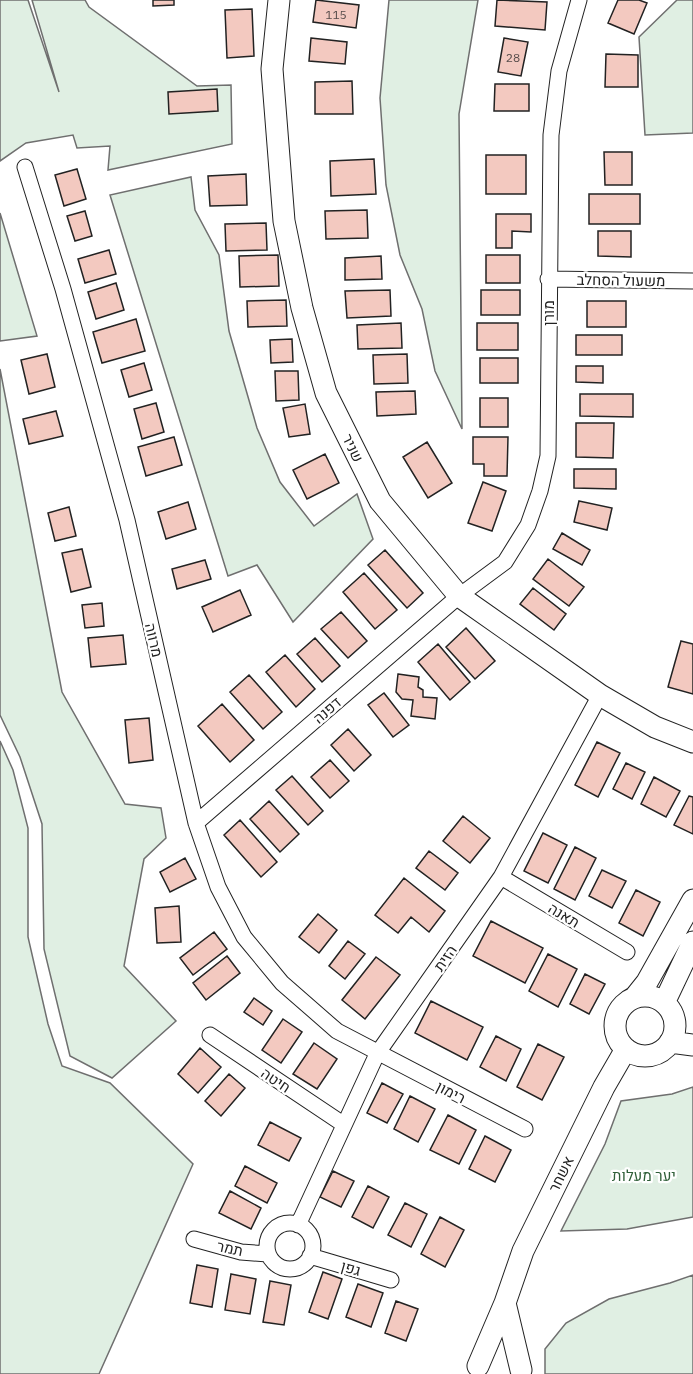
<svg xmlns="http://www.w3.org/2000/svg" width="693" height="1374" viewBox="0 0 693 1374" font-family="'IBM Plex Sans',Heebo,sans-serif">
	<rect width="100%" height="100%" fill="#fff"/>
	<path fill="#e0efe3" stroke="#6f6f6f" stroke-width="1.5" d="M0 0H28L59 92 32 0H85L89 7 197 86 231 85 232 144 108 170 110 146 77 148 73 135 26 143 0 161Z
		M389 0H478L459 114 462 429 435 371 422 309 400 255 386 185 380 98Z
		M677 0H693V133L645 135 639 37Z
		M191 177 195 210 219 255 229 331 257 428 280 482 314 526 357 494 373 539 293 622 257 565 228 576 110 195Z
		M0 213 37 336 0 341Z
		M0 369 62 692 125 804 161 808 166 838 144 859 124 966 176 1021 112 1078 70 1056 44 949 42 824 20 757 0 715Z
		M0 741 13 770 28 828V937L48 1024 62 1066 110 1083 193 1164 99 1374H0Z
		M693 1087V1217L627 1229 561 1231 605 1144 621 1101 672 1094Z
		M693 1275V1374H545V1349L566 1323 609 1299 670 1283Z"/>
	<path fill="#f3c9c0" stroke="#222" stroke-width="1.5" d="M153 0H174V5L153 6Z
		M316 0 359 5 356 28 313 22Z
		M497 0 547 2 545 30 495 26Z
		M618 0H639L647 3 634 34 608 23Z
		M252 9 254 56 227 58 225 10Z
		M311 38 347 42 345 64 309 61Z
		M504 38 528 42 521 76 498 72Z
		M606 54 638 55V87H605Z
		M352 81 353 114H315V82Z
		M495 84H529V111H494Z
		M217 89 218 111 169 114 168 92Z
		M604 152H632V185H605Z
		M486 155H526V194H486Z
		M374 159 376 194 331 196 330 161Z
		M77 169 86 199 64 206 55 175Z
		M246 174 247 205 210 206 208 176Z
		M589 194H640V224H589Z
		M367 210 368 238 326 239 325 211Z
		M85 211 92 236 75 241 67 216Z
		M496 214H531V232L512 231V248H496Z
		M266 223 267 250 226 251 225 224Z
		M598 231H631V257L598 256Z
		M109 250 116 274 85 283 78 259Z
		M278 255 279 286 240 287 239 256Z
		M486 255H520V283H486Z
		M381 256 382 279 345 280V258Z
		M116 283 124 310 96 319 88 292Z
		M390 290 391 316 347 318 345 291Z
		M481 290H520V315H481Z
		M286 300 287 326 248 327 247 301Z
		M587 301H626V327H587Z
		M136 319 145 351 102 363 93 332Z
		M401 323 402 348 358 349 357 325Z
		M477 323H518V350H477Z
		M576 335H622V355H576Z
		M292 339 293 362 271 363 270 340Z
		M47 354 55 387 29 394 21 360Z
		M407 354 408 383 374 384 373 355Z
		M480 358H518V383H480Z
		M144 363 152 390 129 397 121 370Z
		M576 366H603V383L576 382Z
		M275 371H298L299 400 276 401Z
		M415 391 416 414 377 416 376 392Z
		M580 394H633V417L580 416Z
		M480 398H508V427H480Z
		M156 403 164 432 142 439 134 409Z
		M305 404 310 434 289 437 283 408Z
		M56 411 63 436 29 444 23 419Z
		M576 423H614L613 458 576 457Z
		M174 437 182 465 146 476 138 447Z
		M473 437H508L507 476H484V464H473Z
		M427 442 452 483 428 498 403 457Z
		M325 454 339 483 307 499 293 470Z
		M574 469H616V489L574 488Z
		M483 482 506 491 492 531 468 523Z
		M579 501 612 508 607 530 574 522Z
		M188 502 196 529 166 539 158 512Z
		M69 507 76 536 55 541 48 513Z
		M562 533 590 550 582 565 553 549Z
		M82 549 91 587 71 592 62 553Z
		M385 550 423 593 407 608 368 565Z
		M548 559 584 587 569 606 533 579Z
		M205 560 211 579 177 589 172 569Z
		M364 573 397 610 375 629 343 592Z
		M533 588 566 614 554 630 520 604Z
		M240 590 251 615 213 632 202 607Z
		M102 603 104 626 85 628 82 605Z
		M341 612 367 641 348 658 321 629Z
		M466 628 495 661 475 679 446 647Z
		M123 635 126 664 91 667 88 638Z
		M315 638 340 666 322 682 297 654Z
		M681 641 693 644V694L668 687Z
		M438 644 470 682 450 700 418 662Z
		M285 655 315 689 296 707 266 672Z
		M398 674 419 677 418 687 423 690V697L437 698 435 719 411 716 413 700 402 699 396 692Z
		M249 675 282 712 263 729 230 692Z
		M384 693 409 725 393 737 368 705Z
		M222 704 254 740 230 762 198 726Z
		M149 718 153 760 129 763 125 720Z
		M348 729 371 755 354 771 331 745Z
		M597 742 620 753 598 797 575 785Z
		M330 760 349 781 330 798 311 777Z
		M626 763 645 772 632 799 613 789Z
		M292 776 323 811 308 825 276 790Z
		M654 777 680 791 666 817 641 804Z
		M689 796 693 797V834L674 825Z
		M269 801 299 834 280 852 250 819Z
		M463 816 490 838 470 863 443 841Z
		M240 820 277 862 261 877 224 835Z
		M543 833 567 845 548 883 524 871Z
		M575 847 596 858 575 900 554 889Z
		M429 851 458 873 445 890 416 868Z
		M185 858 196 879 170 892 160 872Z
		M602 870 626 881 612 908 589 896Z
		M404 878 445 911 429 932 411 917 398 933 375 915Z
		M636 890 660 902 643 936 619 923Z
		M179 906 181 942 157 943 155 908Z
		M318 914 337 930 319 953 299 937Z
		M491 921 543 948 525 983 473 956Z
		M214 932 227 949 193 975 180 958Z
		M348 941 365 954 345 979 329 966Z
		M548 954 577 969 558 1007 529 991Z
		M227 956 240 973 206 1000 193 983Z
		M376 957 400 975 365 1019 342 1000Z
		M585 974 605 984 589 1014 570 1004Z
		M254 998 272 1011 263 1025 244 1012Z
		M431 1001 483 1027 467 1060 415 1033Z
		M283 1019 302 1032 281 1063 262 1050Z
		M496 1036 521 1049 506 1081 480 1067Z
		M314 1043 337 1059 317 1089 293 1074Z
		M538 1044 564 1057 542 1100 517 1087Z
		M200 1048 221 1067 198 1093 178 1074Z
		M229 1074 245 1088 221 1116 205 1101Z
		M382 1083 403 1094 387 1123 367 1113Z
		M410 1096 435 1109 418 1142 394 1129Z
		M448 1115 476 1130 459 1164 430 1150Z
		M270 1122 301 1138 289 1161 258 1145Z
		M485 1136 511 1150 495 1182 469 1169Z
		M245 1166 277 1183 267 1203 235 1186Z
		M333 1171 354 1181 341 1207 320 1197Z
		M368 1186 389 1197 373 1228 352 1217Z
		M230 1191 261 1208 251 1229 219 1213Z
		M405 1203 427 1214 411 1247 388 1235Z
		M440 1217 464 1230 445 1267 421 1254Z
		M197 1265 218 1269 212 1307 190 1303Z
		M323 1272 342 1279 328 1319 309 1312Z
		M231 1274 256 1279 250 1314 225 1310Z
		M270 1281 291 1285 284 1325 263 1322Z
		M358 1284 383 1293 371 1327 346 1317Z
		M396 1301 418 1309 406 1341 385 1333Z"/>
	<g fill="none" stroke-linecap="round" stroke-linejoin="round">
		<g stroke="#222" stroke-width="17">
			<path id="street" d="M25 167 63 289 127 520 196 823 218 887 244 937 282 983 337 1031 525 1129
				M548 279 693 281
				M196 823 459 596 505 562 528 525 540 491 548 456 551 135 559 71 579 0
				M501 877 627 952
				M210 1035 343 1124
				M267 1246a23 23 0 1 1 46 0a23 23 0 1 1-46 0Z
				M298 1225 377 1054 501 877 600 695
				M194 1239 241 1252 268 1254
				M310 1256 391 1280"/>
		</g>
		<g stroke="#222" stroke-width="23">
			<path id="secondary" d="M279 0 272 69 284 221 302 308 326 393 380 501 459 596 600 695 655 727 693 742
				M615 1026a30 30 0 1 1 60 0a30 30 0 1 1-60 0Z
				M635 997 647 982 693 900
				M664 1003 693 942
				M670 1042 693 1045
				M505 1303 521 1370
				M478 1366 505 1303 523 1251 604 1087 626 1049"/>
		</g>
		<use href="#street" stroke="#fff" stroke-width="15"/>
		<use href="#secondary" stroke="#fff" stroke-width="21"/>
	</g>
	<g text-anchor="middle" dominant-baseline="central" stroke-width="4.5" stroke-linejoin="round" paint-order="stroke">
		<g font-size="12" fill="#564c4a">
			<text x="336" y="14">115</text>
			<text x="513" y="57">28</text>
		</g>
		<g font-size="15" fill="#222" stroke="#fff">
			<text transform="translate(621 280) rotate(1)">משעול הסחלב</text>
			<text transform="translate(548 313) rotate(-90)">מורן</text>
			<text transform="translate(353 448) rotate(64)">שניר</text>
			<text transform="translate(154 640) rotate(77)">מרווה</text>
			<text transform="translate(327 710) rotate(-41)">דפנה</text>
			<text transform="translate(564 915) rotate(31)">תאנה</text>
			<text transform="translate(445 958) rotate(-55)">הזית</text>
			<text transform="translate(276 1080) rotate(34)">חיטה</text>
			<text transform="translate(451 1092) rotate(27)">רימון</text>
			<text transform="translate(561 1174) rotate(-64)">אשחר</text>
			<text transform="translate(230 1248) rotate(12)">תמר</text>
			<text transform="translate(351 1268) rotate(16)">גפן</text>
		</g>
		<g font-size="15" fill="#2f5e38" stroke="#fff">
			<text x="644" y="1175">יער מעלות</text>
		</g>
	</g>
</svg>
